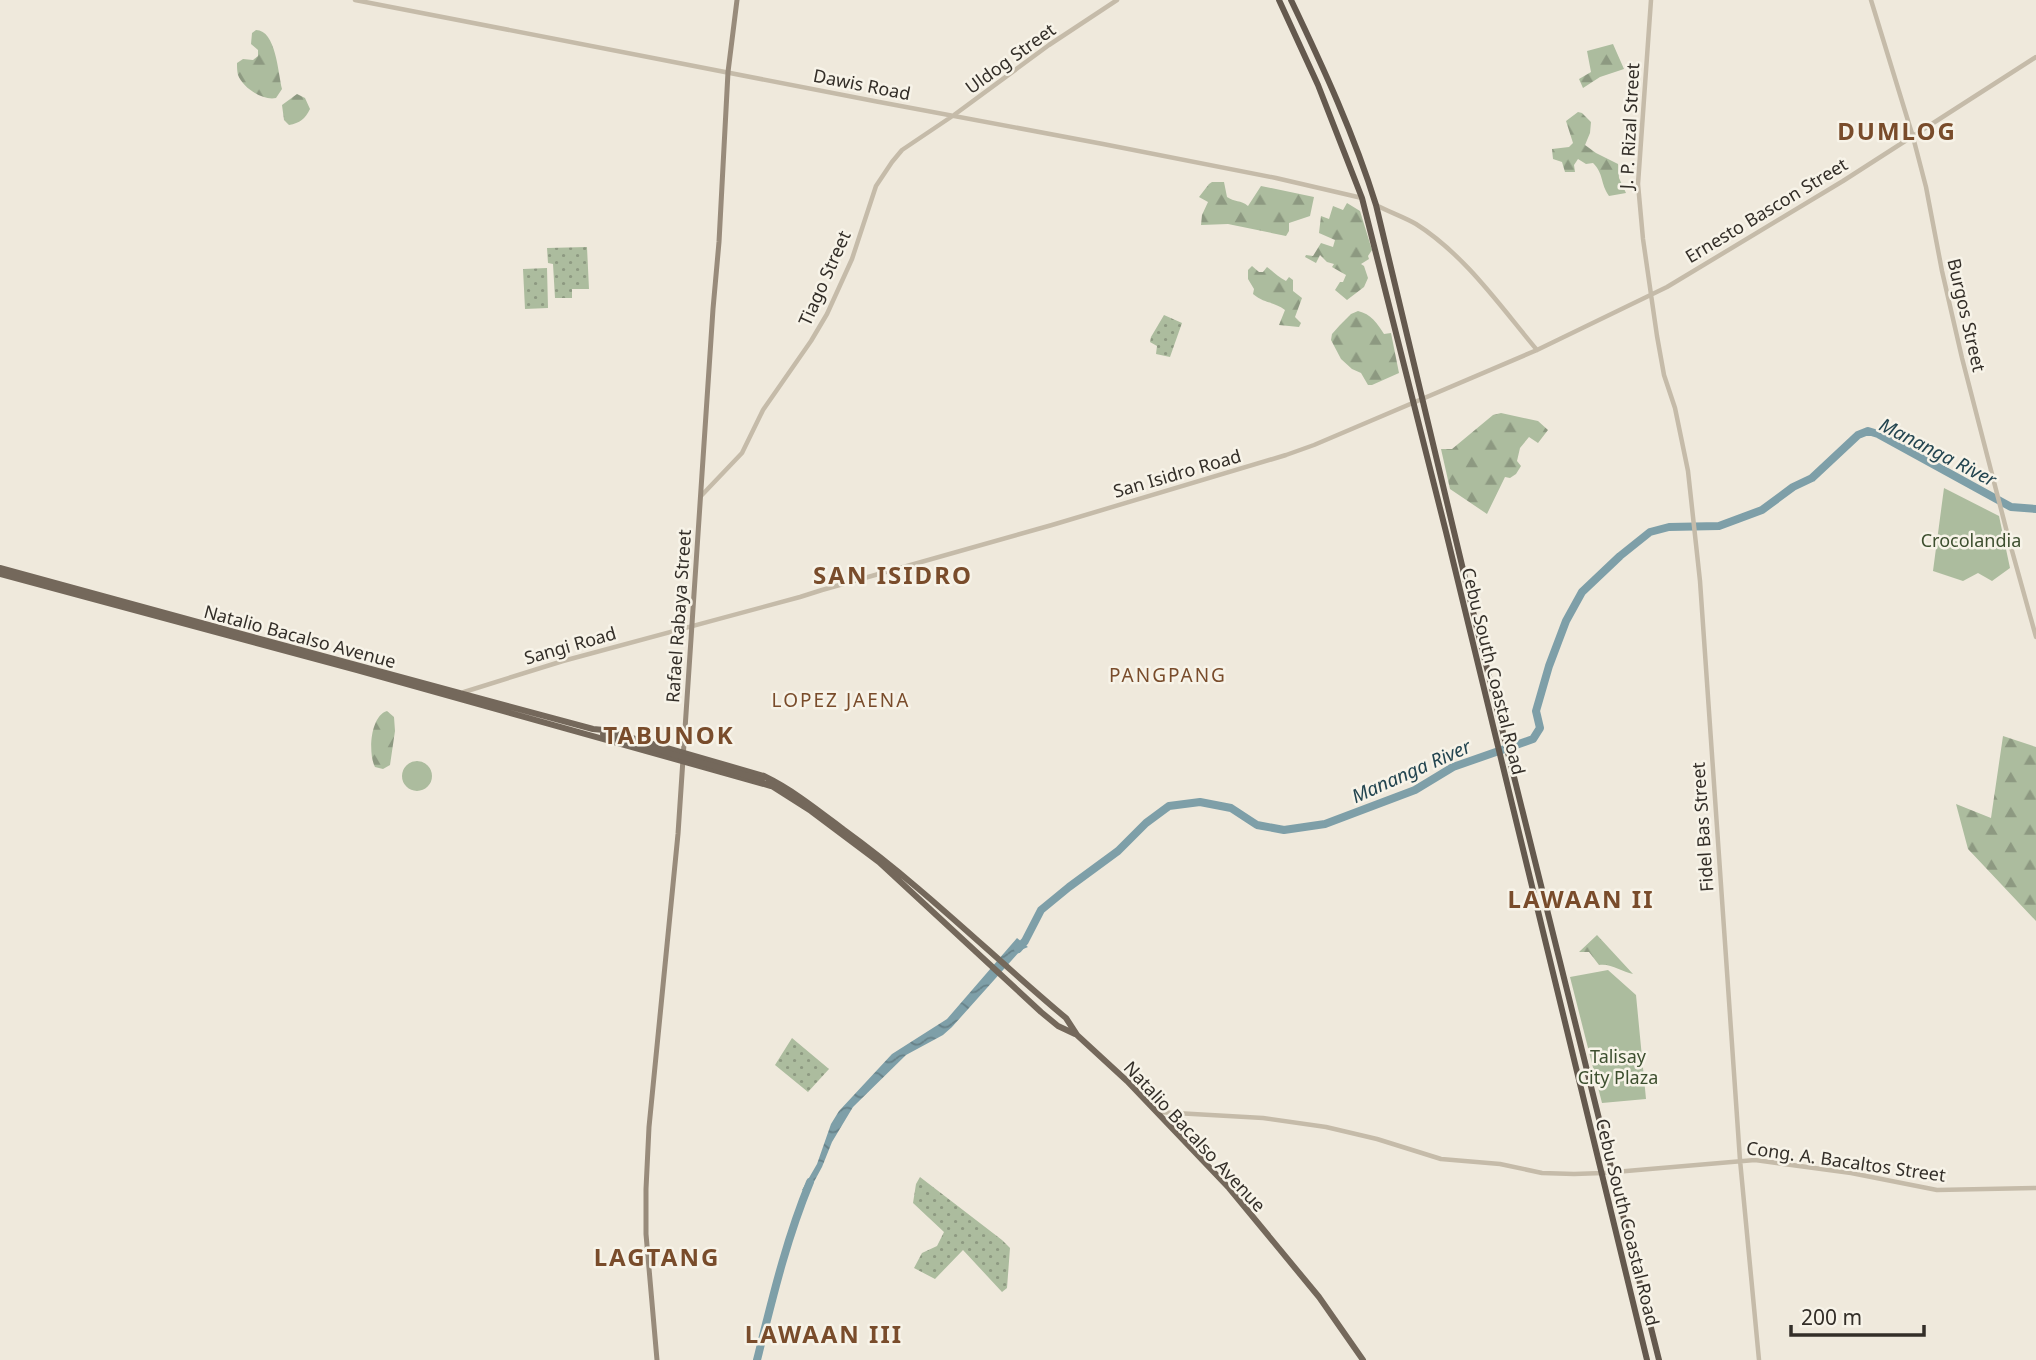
<svg xmlns="http://www.w3.org/2000/svg" width="2036" height="1360" viewBox="0 0 2036 1360" font-family="'Noto Sans',sans-serif">
	<defs>
		<pattern id="grass-dots" width="8" height="8" patternUnits="userSpaceOnUse" patternTransform="scale(1.75)"><rect width="8" height="8" fill="#acbc9e"/><path d="M2 2h.1M6 6h.1" fill="none" stroke="#8d9981" stroke-width="1.8" stroke-linecap="round"/></pattern>
		<pattern id="forest-firs" width="22" height="20" patternUnits="userSpaceOnUse" patternTransform="scale(1.75)"><rect width="22" height="20" fill="#acbc9e"/><path d="M5 1l3.5 6h-7zM16 11l3.5 6h-7z" fill="#8d9981"/></pattern>
		<pattern id="water-waves" width="16" height="10" patternUnits="userSpaceOnUse" patternTransform="scale(1.75)"><rect width="16" height="10" fill="#7e9fa8"/><path d="M0 5q4-4 8 0t8 0" fill="none" stroke="#688289"/></pattern>
	</defs>
	<rect width="100%" height="100%" fill="#efe9dc"/>
	<path fill="url(#grass-dots)" d="M587 247 589 289H572V298H555L553 264 548 263 547 248Z
		M547 268 548 308 525 309 523 269Z
		M1164 315 1182 323 1170 357 1156 354 1157 346 1150 342 1151 337Z
		M792 1038 829 1069 808 1092 775 1065Z
		M920 1177 1002 1240 1010 1248 1007 1288 1002 1292 963 1250 935 1279 914 1268 922 1253 937 1246 944 1232 913 1203 916 1184Z"/>
	<path fill="url(#forest-firs)" d="M256 30C276 30 278 73 282 89L276 98C263 101 243 88 238 75 237 71 237 67 237 63L243 59 253 60 258 56V50L251 44 252 33Z
		M1613 44 1624 69 1600 77 1583 88 1579 79 1591 72 1587 51Z
		M297 94 305 98 310 109C305 119 300 123 289 125L284 120 282 105Z
		M1578 112 1582 113 1591 122 1590 133 1585 145 1596 153 1618 164 1619 178 1626 193 1609 196C1600 183 1604 174 1593 163L1586 164 1578 159 1574 165 1575 172H1565L1562 162 1553 159 1552 149 1569 147 1573 143 1566 121Z
		M1212 182H1224L1227 197C1234 202 1241 200 1248 206L1261 186 1314 197 1310 216 1289 223V231L1286 236 1228 224 1201 225 1202 215 1208 202 1199 197 1209 184Z
		M1347 203 1360 211 1372 250 1368 256 1369 259 1361 264 1364 266 1368 278 1364 287 1347 300 1335 290 1340 282H1343L1346 275 1332 267 1334 264 1327 262 1320 255 1316 263 1305 257 1306 255 1313 256 1321 243 1333 247 1335 240 1319 233 1321 216 1329 219 1333 206 1343 210Z
		M1252 266 1259 272H1263L1267 267C1274 272 1278 277 1286 281L1289 277 1293 280V291L1302 298 1295 317 1301 323 1299 327 1279 325 1285 310C1273 301 1265 304 1253 294L1254 289 1248 279V270Z
		M1358 311C1371 314 1377 323 1384 334L1391 333 1399 373 1372 385H1368L1361 373 1352 369 1341 359 1331 340 1332 334 1340 325 1351 314Z
		M1501 413 1538 421 1548 430 1538 443 1529 437 1520 448 1517 461 1521 466 1516 474 1510 478 1505 477 1487 514 1450 489 1441 449H1452L1493 415Z
		M387 711 394 717 395 731 390 765 383 769 375 767C368 754 370 716 387 711Z
		M2003 736 2036 747V921L1968 849 1956 804 1991 818Z
		M1597 935 1633 974C1622 972 1611 963 1599 965L1589 952H1579Z"/>
	<path fill="#acbc9e" d="M1944 488 1999 516 2010 568 1992 581 1978 573 1963 581 1933 571Z
		M402 776a15 15 0 1 1 30 0a15 15 0 1 1-30 0Z
		M1608 970 1636 995 1646 1099 1602 1103 1570 977Z"/>
	<path fill="url(#water-waves)" d="M1017 938 1028 947 1021 950 952 1027 943 1035 906 1055 853 1107 832 1142 822 1167 808 1193 802 1190 817 1164 831 1124 839 1111 892 1054 947 1019Z"/>
	<g fill="none" stroke-linecap="round" stroke-linejoin="round">
		<path stroke="#7e9fa8" stroke-width="8" d="M1018 949 1025 941 1041 910 1069 887 1118 851 1146 823 1169 806 1200 802 1231 808 1257 825 1284 830 1325 824 1415 790 1453 767 1533 739 1540 728 1536 711 1549 666 1566 621 1582 592 1620 556 1650 532 1669 527 1719 526 1762 510 1793 487 1812 478 1858 435 1868 431 1878 434 2011 507 2036 509
			M757 1360C772 1300 786 1240 810 1182"/>
		<path stroke="#c5bba9" stroke-width="4.5" d="M355 0 874 101 1103 144 1276 178 1362 198
			M1651 0 1638 184 1643 239 1657 336 1664 375 1675 408 1688 471 1700 581 1740 1160 1759 1360
			M1871 0 1913 137 1926 187 1942 271 1962 358 2009 540 2036 637
			M1376 205C1389 212 1404 217 1416 224 1465 255 1500 306 1537 350
			M701 496 742 453 763 410 811 341 827 314 852 259 876 186 892 162 902 150 954 115 1049 45 1117 0
			M464 692 563 661 800 597 822 590 1052 525 1286 455 1314 445 1537 350 1667 287 1843 181 2036 57
			M1158 1112 1263 1118 1326 1127 1377 1139 1441 1159 1500 1164 1542 1173 1574 1174 1603 1173 1755 1160 1851 1173 1937 1190 2036 1188"/>
		<path stroke="#988b7b" stroke-width="5" d="M657 1360 646 1234V1189L649 1127 678 834 713 309 719 242 728 72 737 0"/>
		<path stroke="#74685b" stroke-width="6" d="M0 568C197 623 396 675 593 729L604 730 764 776C793 790 819 811 844 830 923 887 991 955 1066 1018L1077 1035 1127 1081 1229 1188 1319 1297 1363 1360
			M0 574 357 670 771 786
			M767 783 811 811 879 862 1041 1012 1058 1026 1075 1034"/>
		<path stroke="#64594e" stroke-width="6" d="M1279 0 1318 85 1362 198 1446 532 1647 1360
			M1291 0C1323 67 1354 134 1376 205L1477 628 1659 1360"/>
		<path stroke="#74685b" stroke-width="6" d="M603 734 762 780"/>
	</g>
	<g text-anchor="middle" dominant-baseline="central" stroke-width="5" stroke-linejoin="round" paint-order="stroke">
		<g font-size="18" fill="#332e28" stroke="#f7f3e8">
			<text transform="translate(1010 58) rotate(-36)">Uldog Street</text>
			<text transform="translate(862 84) rotate(11)">Dawis Road</text>
			<text transform="translate(1629 126) rotate(-87)">J. P. Rizal Street</text>
			<text transform="translate(1766 210) rotate(-31)">Ernesto Bascon Street</text>
			<text transform="translate(824 278) rotate(-66)">Tiago Street</text>
			<text transform="translate(1967 315) rotate(77)">Burgos Street</text>
			<text transform="translate(1177 473) rotate(-16)">San Isidro Road</text>
			<text transform="translate(678 616) rotate(-86)">Rafael Rabaya Street</text>
			<text transform="translate(300 636) rotate(15)">Natalio Bacalso Avenue</text>
			<text transform="translate(570 645) rotate(-16)">Sangi Road</text>
			<text transform="translate(1494 671) rotate(76)">Cebu South Coastal Road</text>
			<text transform="translate(1702 827) rotate(-94)">Fidel Bas Street</text>
			<text transform="translate(1195 1136) rotate(47)">Natalio Bacalso Avenue</text>
			<text transform="translate(1846 1161) rotate(8)">Cong. A. Bacaltos Street</text>
			<text transform="translate(1628 1222) rotate(76)">Cebu South Coastal Road</text>
		</g>
		<g font-size="18" fill="#3d4f2f" stroke="#f7f3e8">
			<text x="1971" y="540">Crocolandia</text>
			<text x="1618" y="1056">Talisay<tspan x="1618" dy="21">City Plaza</tspan></text>
		</g>
		<g font-size="19" font-style="italic" fill="#234550" stroke="#f7f3e8">
			<text transform="translate(1938 452) rotate(27)">Mananga River</text>
			<text transform="translate(1411 771) rotate(-24)">Mananga River</text>
		</g>
		<g font-size="19" letter-spacing="2" fill="#794c2b" stroke="#f7f3e8">
			<text x="1168" y="675">PANGPANG</text>
			<text x="841" y="700">LOPEZ JAENA</text>
		</g>
		<g font-size="24" font-weight="bold" letter-spacing="2" fill="#794c2b" stroke="#f7f3e8">
			<text x="1897" y="130">DUMLOG</text>
			<text x="893" y="574">SAN ISIDRO</text>
			<text x="669" y="734">TABUNOK</text>
			<text x="1581" y="898">LAWAAN II</text>
			<text x="657" y="1256">LAGTANG</text>
			<text x="824" y="1333">LAWAAN III</text>
		</g>
	</g>
	<path d="M1791 1325v10h133v-10" fill="none" stroke="#332e28" stroke-width="3.5"/>
	<text x="1801" y="1325" font-size="21" fill="#332e28" stroke="#f7f3e8" stroke-width="5" paint-order="stroke">200 m</text>
</svg>
